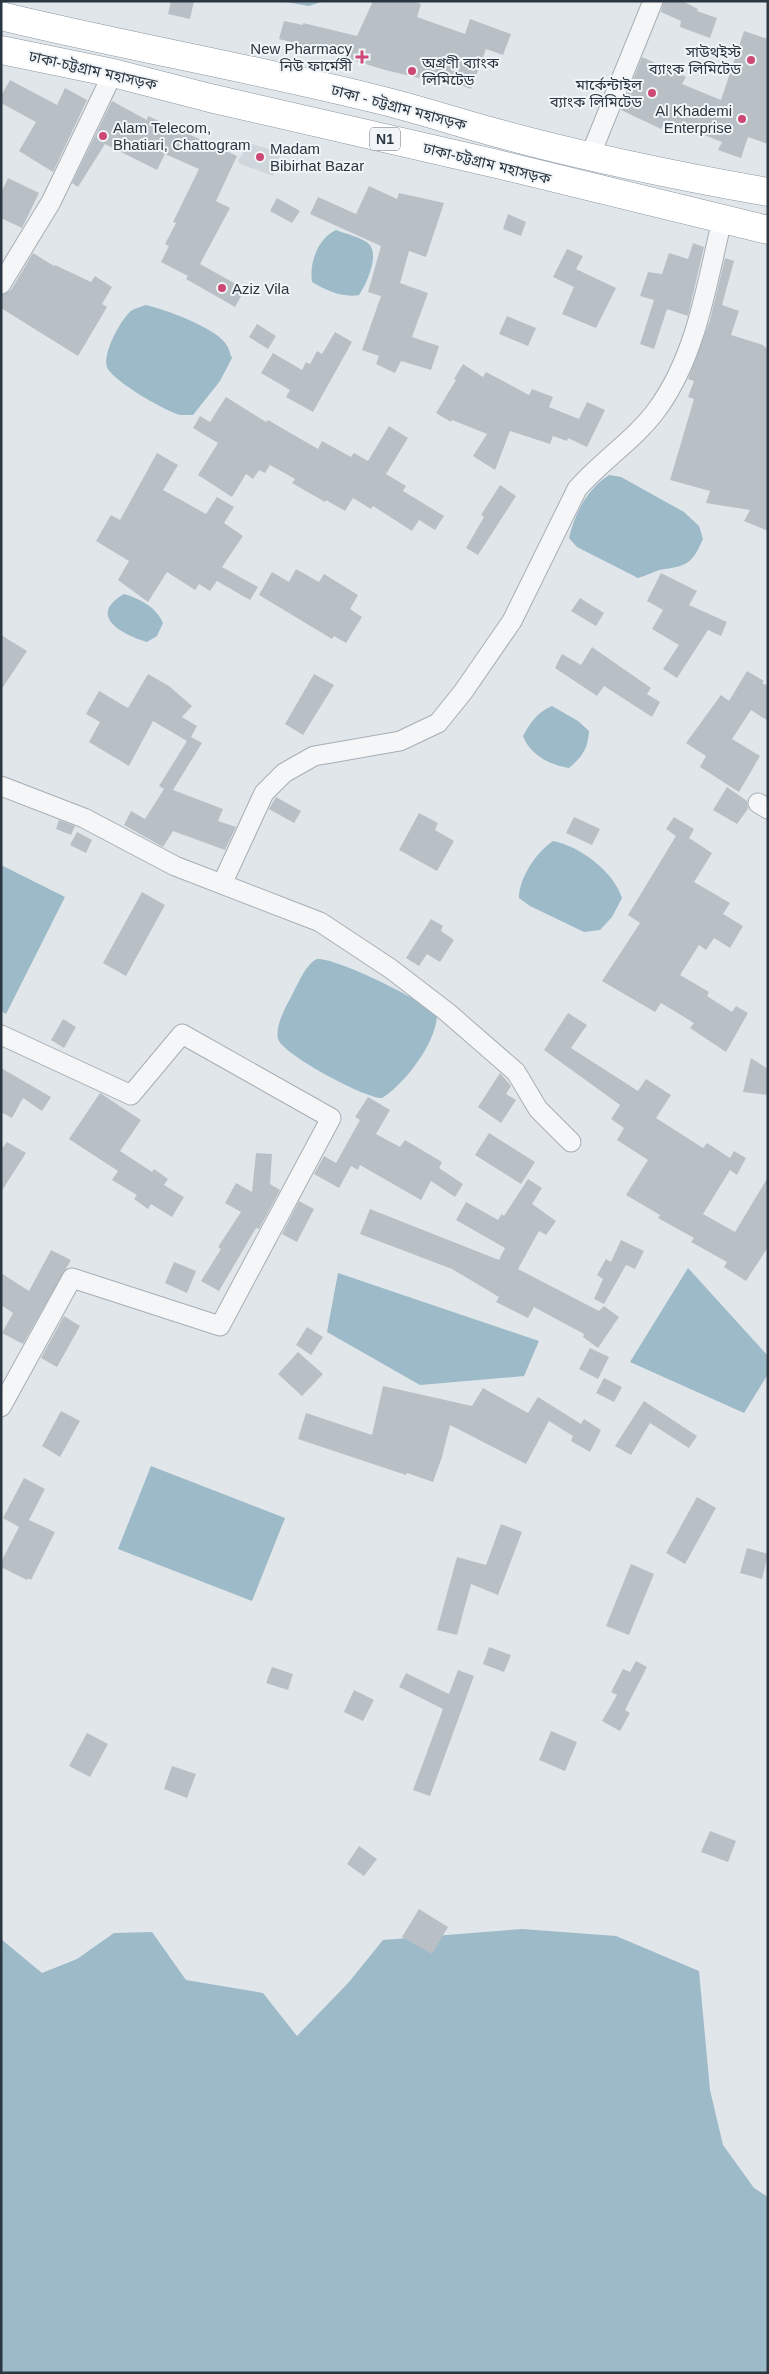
<svg xmlns="http://www.w3.org/2000/svg" width="769" height="2374" viewBox="0 0 769 2374" font-family="Helvetica,'Noto Sans Bengali',sans-serif">
	<rect width="100%" height="100%" fill="#e1e6ea"/>
	<path fill="#cfd6dc" d="M249 143 281 153 273 176 240 164 238 161Z"/>
	<path fill="#9dbac9" d="M280 1H324L309 6Z
		M336 230C346 234 361 237 369 244 380 255 366 285 359 295 343 298 325 290 312 282 309 263 318 238 336 230Z
		M146 305C164 309 216 328 226 344 229 348 230 354 232 358L220 381 193 415C189 415 185 415 181 415 168 413 111 380 107 367 102 354 121 319 131 311 135 308 141 307 146 305Z
		M609 475 621 477 684 512 699 526 703 539C693 562 688 566 665 569 656 570 646 576 638 578L577 547 569 538C575 513 587 489 609 475Z
		M124 594C141 599 156 607 163 623L157 636 147 642C123 635 86 616 124 594Z
		M552 706 578 721 589 731C588 749 582 757 569 768 550 765 530 755 523 736 530 723 537 712 552 706Z
		M553 841C580 846 614 872 622 898L612 917 600 930 584 932 530 906 519 898C519 877 537 852 553 841Z
		M1 865 65 897 6 1014 1 1011Z
		M317 959C338 958 421 1000 437 1014 437 1042 405 1084 382 1098 366 1099 282 1054 278 1039 275 1024 287 1005 293 993 299 982 306 964 317 959Z
		M688 1268 768 1356V1374L744 1413 630 1362Z
		M338 1273 539 1341 524 1376 420 1385 327 1332Z
		M151 1466 285 1518 252 1601 118 1549Z
		M522 1929 616 1936 699 1971 710 2090 723 2145 754 2188 768 2197V2373H1V1939L42 1973 77 1959 114 1933 152 1932 186 1980 263 1993 297 2036 349 1982 383 1940Z"/>
	<path fill="#b8c0c6" d="M171 1H194L190 19 168 14Z
		M373 1H413L421 4 417 17 465 34 470 19 511 34 503 55 486 49 471 89 441 78 440 83 385 70 343 57V55L279 39 284 21 303 25V23L357 36Z
		M664 1H682L698 9 697 11 717 18 710 38 680 27 681 21 661 12Z
		M744 31 768 39V144L748 137 741 158 718 150 722 142 666 120 661 129 621 110 642 57 686 77 682 84 721 100Z
		M10 80 57 105 65 88 87 100 53 172 19 151 36 122 1 103V96Z
		M112 101 147 120 148 116 237 156 216 201 230 208 200 264 245 289 235 307 186 279 188 276 161 262 169 246 165 244 176 223 173 222 199 169 165 154 157 170 105 144 78 187 72 183Z
		M8 178 39 193 22 228 1 218V193Z
		M369 186 397 199 399 193 444 203 426 257 409 251 400 283 428 293 412 337 439 346 431 370 401 361 395 373 376 364 379 356 362 350 381 296 368 292 381 246 310 214 318 197 356 214Z
		M277 198 300 211 292 223 270 211Z
		M508 214 526 222 521 236 503 229Z
		M693 243 704 247 688 316 667 309 654 349 640 344 654 300 640 296 648 272 662 274 669 253 688 259Z
		M567 249 583 256 576 269 616 288 596 328 562 314 574 287 553 277Z
		M33 253 54 266 55 265 91 282 95 276 112 287 102 304 107 307 78 356 1 308V295L11 290Z
		M725 258 734 261 722 305 739 311 731 335 763 345 768 350V531L744 521 750 510 706 503 710 491 670 480 694 399 688 397 694 381 688 379 710 320Z
		M507 316 536 328 528 346 499 334Z
		M257 324 276 336 268 349 249 337Z
		M335 332 352 342 313 412 286 397 290 390 261 373 273 353 302 370 306 362 310 364 317 351 322 354Z
		M463 364 483 377 486 372 529 395 532 389 553 397 549 407 579 419 587 402 605 410 587 447 568 438 567 441 553 436 550 444 510 431 495 470 473 456 487 434 452 420 451 422 436 413 456 380 454 379Z
		M226 397 266 422 268 420 318 449 322 441 351 457 354 453 368 461 389 426 408 438 386 474 406 486 403 491 444 516 435 530 419 520 412 531 373 506 371 509 353 498 345 511 326 500 325 502 292 483 295 479 270 465 265 473 259 470 253 479 246 474 232 497 198 475 218 443 193 428 200 416 210 422Z
		M157 453 178 465 163 490 206 514 217 497 234 507 224 523 243 536 222 567 258 587 250 600 217 581 210 591 199 584 195 590 167 572 148 602 118 580 129 561 96 541 111 515 120 520Z
		M500 485 516 496 478 555 466 548 484 517 481 515Z
		M296 569 319 582 324 574 358 595 350 609 362 617 346 643 334 636 332 639 259 595 272 572 289 582Z
		M661 573 697 591 689 605 727 622 721 636 708 630 677 678 663 669 679 645 652 629 663 610 647 601Z
		M580 598 604 613 596 626 571 611Z
		M1 635 27 651 1 690Z
		M592 647 651 688 647 694 660 702 652 717 604 686 597 696 555 668 562 654 581 665Z
		M747 671 764 681 762 683 768 686V721L751 710 732 739 760 756 739 792 700 767 706 756 686 743 721 695 729 701Z
		M148 674 169 686 192 706 182 717 197 726 191 737 202 743 173 790 223 809 218 821 236 827 225 850 173 831 163 847 124 825 131 811 145 819 164 789 159 786 187 741 153 721 129 766 89 742 100 722 86 714 99 691 128 708Z
		M314 674 334 685 303 735 285 724Z
		M727 787 747 801 748 809 737 824 713 810Z
		M276 797 301 811 294 823 269 809Z
		M419 813 438 823 435 830 454 841 437 871 399 850Z
		M574 817 600 829 592 845 566 833Z
		M674 817 694 829 689 838 712 853 694 882 730 903 723 914 743 926 730 948 714 938 706 950 699 945 680 975 709 992 707 996 732 1012 736 1006 748 1013 726 1052 690 1028 694 1023 661 1003 655 1012 602 981 640 923 628 915 676 836 666 829Z
		M59 820 75 826 71 835 56 829Z
		M77 832 92 840 86 853 70 845Z
		M142 892 165 905 126 976 103 963Z
		M431 919 443 926 441 931 454 940 440 962 427 954 419 966 406 958Z
		M568 1013 587 1025 571 1048 638 1091 646 1079 671 1095 656 1118 703 1148 707 1143 730 1158 734 1151 746 1158 737 1175 730 1170 703 1214 735 1232 768 1177V1247L746 1281 724 1267 727 1262 691 1242 694 1238 658 1218 660 1215 626 1195 648 1160 617 1140 624 1128 611 1119 620 1105 544 1050Z
		M63 1019 76 1027 64 1048 51 1040Z
		M751 1058 768 1069V1095L743 1092Z
		M1 1068 51 1097 42 1111 23 1098 12 1118 1 1112Z
		M500 1073 511 1086 506 1094 516 1100 501 1123 478 1107Z
		M100 1093 141 1120 120 1151 152 1172 154 1169 168 1179 164 1185 184 1197 172 1217 151 1204 148 1209 134 1199 137 1195 112 1180 118 1171 69 1139Z
		M368 1097 390 1110 376 1134 400 1147 405 1140 442 1162 439 1168 463 1184 455 1197 431 1181 421 1200 360 1165 358 1170 351 1166 339 1188 314 1174 324 1156 336 1163 360 1120 355 1117Z
		M489 1133 535 1162 521 1184 475 1155Z
		M7 1142 26 1153 1 1192V1150Z
		M256 1153 272 1154 270 1184 280 1190 259 1229 256 1228 219 1291 201 1281 221 1249 218 1247 241 1212 225 1203 236 1183 252 1192Z
		M528 1179 542 1188 532 1204 556 1221 546 1235 539 1231 518 1269 599 1311 604 1306 619 1317 598 1348 583 1337 584 1334 534 1307 528 1318 496 1302 499 1297 452 1269 360 1234 370 1209 499 1260 505 1248 456 1220 466 1202 498 1220 502 1214 504 1216Z
		M299 1201 314 1209 297 1242 282 1234Z
		M621 1240 644 1251 635 1269 626 1265 604 1304 594 1299 603 1279 597 1275 606 1259 611 1262Z
		M51 1250 71 1260 23 1344 2 1333 13 1313 1 1305V1273L29 1291Z
		M174 1262 196 1271 187 1293 165 1283Z
		M64 1316 80 1326 57 1367 41 1358Z
		M307 1327 323 1337 311 1355 296 1345Z
		M590 1348 609 1357 598 1379 579 1369Z
		M298 1352 323 1374 302 1396 278 1374Z
		M604 1378 622 1387 614 1402 596 1393Z
		M383 1386 472 1406 483 1388 528 1413 538 1397 581 1424 584 1419 601 1430 590 1452 571 1441 573 1436 549 1421 526 1464 450 1425 442 1457 433 1482 407 1473 406 1475 298 1439 306 1413 372 1435Z
		M644 1401 697 1436 689 1448 650 1423 631 1455 615 1446Z
		M61 1411 80 1421 60 1457 42 1446Z
		M24 1478 45 1489 29 1520 55 1532 31 1580 28 1578 27 1580 1 1567V1562L19 1527 3 1518Z
		M697 1497 716 1508 685 1564 666 1553Z
		M501 1524 522 1532 498 1595 471 1584 457 1635 437 1630 457 1557 486 1565Z
		M747 1548 768 1554 762 1579 740 1573Z
		M631 1564 654 1574 629 1635 606 1626Z
		M489 1647 511 1655 504 1672 483 1664Z
		M636 1661 647 1667 625 1710 630 1713 620 1731 602 1721 617 1695 611 1692 623 1669 630 1672Z
		M272 1667 293 1674 288 1690 266 1683Z
		M458 1670 474 1676 430 1796 413 1790 443 1709 399 1687 406 1673 449 1694Z
		M354 1690 374 1700 363 1721 344 1712Z
		M551 1731 577 1742 565 1771 539 1760Z
		M87 1733 108 1744 90 1777 69 1766Z
		M172 1766 196 1774 187 1798 164 1789Z
		M710 1831 736 1841 728 1862 701 1852Z
		M359 1846 377 1859 364 1876 347 1864Z
		M419 1909 448 1927 432 1954 402 1937Z"/>
	<g fill="none" stroke-linecap="round" stroke-linejoin="round">
		<g stroke="#a6aeb4" stroke-width="21">
			<path id="street" d="M590 156 653 1
				M1 284 51 202 113 73
				M1 786 84 818 175 866 320 922 391 969 447 1012 516 1072 538 1109 571 1142
				M758 803 768 809
				M222 884 264 793 284 773 314 756 400 741 438 723 463 692 512 621 577 489C602 460 636 439 658 408 697 354 707 282 722 220
				M1 1035 131 1095 182 1034 331 1118 220 1326 72 1278 1 1407"/>
		</g>
		<g stroke="#8996a0" stroke-width="29">
			<path id="highway" d="M1 16C125 46 251 68 376 99 418 109 459 123 501 134 589 158 678 176 768 192
				M1 50 113 73 210 98 493 163 768 230"/>
		</g>
		<use href="#street" stroke="#f4f6f8" stroke-width="19"/>
		<use href="#highway" stroke="#fff" stroke-width="28"/>
	</g>
	<g fill="#cd4874" stroke="#f1f5f7" stroke-width="2">
		<path d="M359.5 49.5h5v5h5v5h-5v5h-5v-5h-5v-5h5z"/>
		<circle cx="751" cy="60" r="5"/>
		<circle cx="412" cy="71" r="5"/>
		<circle cx="652" cy="93" r="5"/>
		<circle cx="742" cy="119" r="5"/>
		<circle cx="103" cy="136" r="5"/>
		<circle cx="260" cy="157" r="5"/>
		<circle cx="222" cy="288" r="5"/>
	</g>
	<g text-anchor="middle" dominant-baseline="central" stroke-width="4" stroke-linejoin="round" paint-order="stroke">
		<rect fill="#f1f5f7" stroke="#666f78" stroke-width="1" x="370" y="127.5" width="30" height="23" rx="4"/>
		<g font-size="14" font-weight="bold" fill="#2a3641">
			<text x="385" y="139">N1</text>
		</g>
		<g font-size="15" fill="#2a3641" stroke="#f1f5f7" text-anchor="end">
			<text x="352" y="48">New Pharmacy<tspan x="352" dy="17">নিউ ফার্মেসী</tspan></text>
			<text x="741" y="51">সাউথইস্ট<tspan x="741" dy="17">ব্যাংক লিমিটেড</tspan></text>
			<text x="422" y="62" text-anchor="start">অগ্রণী ব্যাংক<tspan x="422" dy="17">লিমিটেড</tspan></text>
			<text x="642" y="84">মার্কেন্টাইল<tspan x="642" dy="17">ব্যাংক লিমিটেড</tspan></text>
			<text x="732" y="110">Al Khademi<tspan x="732" dy="17">Enterprise</tspan></text>
			<text x="113" y="127" text-anchor="start">Alam Telecom,<tspan x="113" dy="17">Bhatiari, Chattogram</tspan></text>
			<text x="270" y="148" text-anchor="start">Madam<tspan x="270" dy="17">Bibirhat Bazar</tspan></text>
			<text x="232" y="288" text-anchor="start">Aziz Vila</text>
		</g>
		<g font-size="15" fill="#2a3641" stroke="#f1f5f7">
			<text transform="translate(93 70) rotate(13)">ঢাকা-চট্টগ্রাম মহাসড়ক</text>
			<text transform="translate(399 107) rotate(15)">ঢাকা - চট্টগ্রাম মহাসড়ক</text>
			<text transform="translate(487 163) rotate(14)">ঢাকা-চট্টগ্রাম মহাসড়ক</text>
		</g>
	</g>
	<rect width="769" height="2374" fill="none" stroke="#2a3641" stroke-width="5"/>
</svg>
